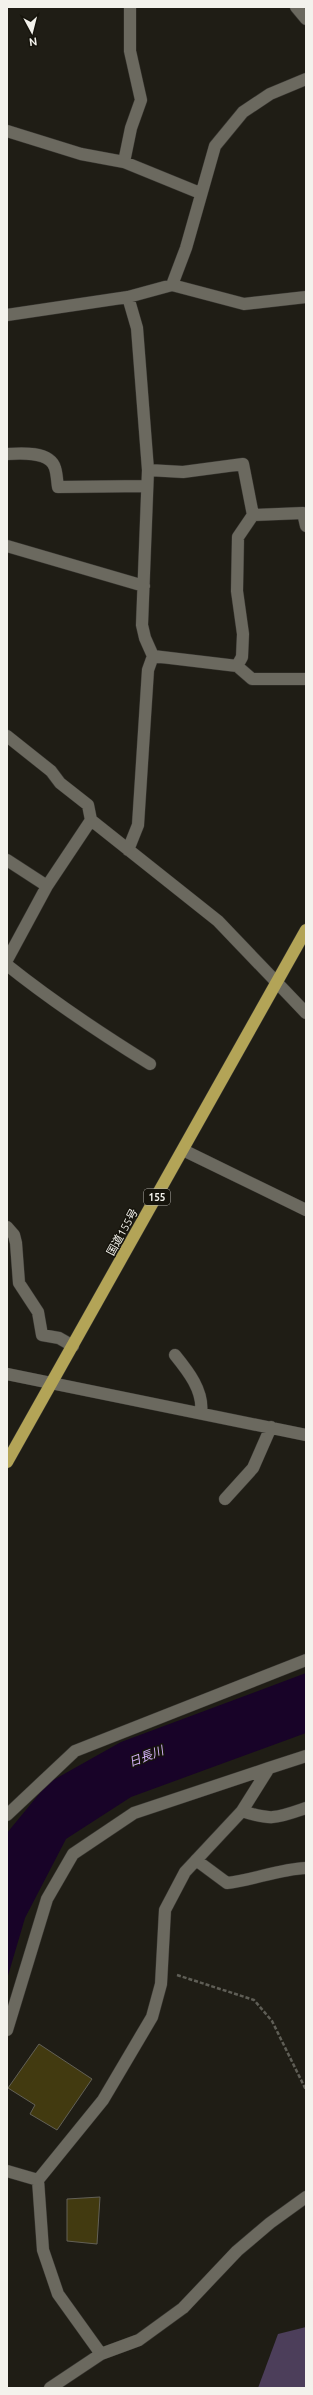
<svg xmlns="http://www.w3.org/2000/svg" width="313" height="2395" viewBox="0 0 313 2395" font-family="Ubuntu,'Noto Sans JP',sans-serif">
	<rect width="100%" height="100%" fill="#1f1d15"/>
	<path fill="#4c3e5a" d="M306 2327V2388H258L278 2334Z"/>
	<path fill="#180328" d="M306 1673V1733L131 1797 66 1839 25 1918 7 1979V1833L48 1783 121 1742Z"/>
	<path fill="#423a10" stroke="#626056" d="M39 2044 92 2079 57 2130 30 2114 35 2105 8 2088Z
		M100 2197 97 2244 67 2241V2199Z"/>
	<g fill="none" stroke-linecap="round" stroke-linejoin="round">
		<g stroke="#383631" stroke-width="13">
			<path id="minor" d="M296 7 306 19
				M7 131 81 154 124 162 200 193
				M124 162 131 128 141 100 130 51V7
				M172 285 186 248 215 146 243 112 270 94 306 79
				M7 315 128 297 172 285 244 304 306 297
				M7 454C21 453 50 451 55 468 57 474 57 481 58 487L147 486
				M148 470 183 472 243 464 253 515 303 513 306 526
				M7 546 144 586
				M153 656 237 666 252 679H306
				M237 666 242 657 243 634 237 591 238 537 253 515
				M7 736 51 771 60 783 88 805 91 820 218 921 306 1013
				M128 850 138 825 148 670 153 656 145 638 142 625 148 470 137 328 128 297
				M7 860 47 886
				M7 960 47 886 91 820
				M7 965C52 1001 100 1033 150 1064
				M183 1150 306 1210
				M7 1227 14 1235 16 1243 19 1283 38 1312 42 1335 59 1338 73 1346
				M175 1355C188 1371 204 1391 201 1413
				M7 1374 306 1435
				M225 1499 253 1468 271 1427
				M242 1811C272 1821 277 1818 306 1808
				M7 1815 75 1751 306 1660
				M196 1860 227 1883C254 1880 279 1869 306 1868
				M7 2030 47 1899 73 1854 134 1813 269 1768
				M7 2171 38 2180
				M101 2354 58 2294 43 2250 38 2180 103 2100 152 2017 161 1984 165 1910 185 1872 242 1811 269 1768 306 1756
				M50 2388 101 2354 139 2340 183 2308 237 2251 270 2223 306 2197"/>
		</g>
		<g stroke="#383631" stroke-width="13">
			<path id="highway" d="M7 1462 306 930"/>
		</g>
		<path stroke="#5f5e56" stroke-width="2.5" stroke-dasharray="4 2" stroke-linecap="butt" d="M177 1975 254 2000 272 2021 306 2090"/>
		<use href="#minor" stroke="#6b695f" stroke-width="12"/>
		<use href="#highway" stroke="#b3a457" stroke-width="12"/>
	</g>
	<g text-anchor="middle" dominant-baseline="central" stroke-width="3" stroke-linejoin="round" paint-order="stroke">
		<rect fill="#16140c" stroke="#b1afa9" stroke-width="1" x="144" y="1189" width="26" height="16" rx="3"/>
		<g font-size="10" font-weight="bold" fill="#f3f2ec">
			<text x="157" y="1197">155</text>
		</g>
		<g font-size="11" fill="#f3f2ec" stroke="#16140c">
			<text transform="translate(122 1232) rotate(-61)">国道155号</text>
		</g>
		<g font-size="12" font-style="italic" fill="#d6b3fb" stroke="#16140c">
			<text transform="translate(146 1756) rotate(-21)">日長川</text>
		</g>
	</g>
	<rect width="313" height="2395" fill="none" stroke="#f3f2ec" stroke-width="16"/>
	<g transform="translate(32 32) rotate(173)" stroke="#16140c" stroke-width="3" paint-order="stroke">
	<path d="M0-3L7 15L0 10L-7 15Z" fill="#f3f2ec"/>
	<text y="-6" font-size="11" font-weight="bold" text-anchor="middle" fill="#f3f2ec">N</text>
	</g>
</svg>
